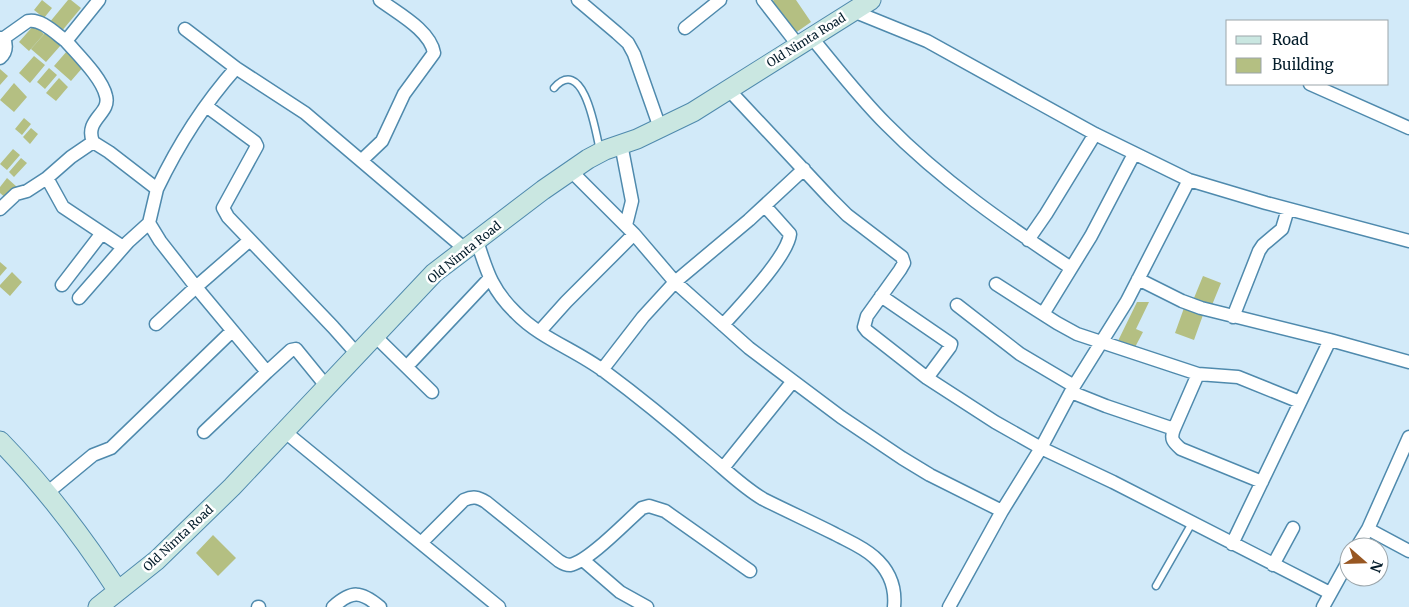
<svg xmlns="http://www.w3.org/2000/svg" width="1409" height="607" viewBox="0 0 1409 607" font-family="Merriweather,serif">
	<rect width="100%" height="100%" fill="#d2eaf9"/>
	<path fill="#b4bf82" d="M42 0 52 8 44 18 34 10Z
		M68 0H71L81 8 61 32 49 23Z
		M774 0H796L811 22 791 36 769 3Z
		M34 25 44 34 29 51 19 42Z
		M46 32 61 45 46 62 31 49Z
		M67 51 84 66 71 81 54 66Z
		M34 56 45 65 30 83 19 73Z
		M49 68 57 75 45 89 37 82Z
		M0 69 8 76 0 85Z
		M59 78 68 87 56 101 46 93Z
		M14 83 27 97 14 112 0 100Z
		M24 118 31 124 22 135 15 129Z
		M31 128 38 134 30 144 23 137Z
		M13 149 20 155 7 170 0 164Z
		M21 158 27 163 14 177 9 172Z
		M7 178 17 187 7 199 0 193V187Z
		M0 262 7 268 0 276Z
		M12 272 22 282 10 296 0 287V285Z
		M1203 276 1221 283 1212 305 1194 298Z
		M1137 302H1149L1136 329 1143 332 1133 351 1117 343Z
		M1184 308 1203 315 1194 340 1175 333Z
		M213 535 236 558 218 576 196 553Z"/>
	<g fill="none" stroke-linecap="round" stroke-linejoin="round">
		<g stroke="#4f8aad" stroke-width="9">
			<path id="lane" d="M554 88C584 54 596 133 600 151
				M1156 586 1192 523"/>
		</g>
		<g stroke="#4f8aad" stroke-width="15">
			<path id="street" d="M578 0 617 33 628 43 634 54 660 128
				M763 0 798 45
				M853 11 927 41 1095 134 1189 180 1266 203 1409 241
				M685 28 720 0
				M185 29 236 68 305 113 465 249
				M0 38H4L28 21C41 18 56 34 66 41L99 0
				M812 38C836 67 859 97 886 124 941 180 1006 225 1071 268
				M66 41C78 55 102 78 106 96 111 114 84 119 93 142L109 152 157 189 149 223 160 241 196 287 250 240 333 327 357 354
				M0 58C7 52 7 46 4 38
				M1310 84 1409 128
				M728 89 831 199 847 215 902 257 904 263 900 270 867 316 864 327 867 331 927 378 995 422 1041 448 1113 482 1330 593
				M206 106 255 142 257 146 223 208 228 217 250 240
				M621 144 632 201 626 225
				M362 160 382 141 404 94 434 53C430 30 397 13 380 0
				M571 171 634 234 675 282 749 348 841 417 902 458 930 475 1002 511
				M47 178 71 157 93 142
				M157 189C178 145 204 104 236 68
				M0 209 16 194 27 191 47 178 63 207 123 247
				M1028 240 1046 214 1095 134
				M477 241C487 272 492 290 516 313 540 338 576 350 604 371 639 397 672 424 704 452 724 468 741 486 763 499 787 511 811 522 835 534 848 541 863 547 874 557 889 570 896 587 894 607
				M1138 279 1182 301 1201 308 1330 340 1409 362
				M996 284 1057 323 1077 334 1198 374 1174 429 1106 406 1071 392
				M62 285 102 233
				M881 296 951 344 950 347 927 378
				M79 298 128 242 149 223
				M957 305 1020 354 1074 386
				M1043 314 1091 236 1134 154
				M1233 317 1259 251 1263 245 1282 229 1288 209
				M156 324 196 287 267 372 291 350 296 349 327 387
				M723 325C740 306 788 256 790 234L765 206
				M540 331 566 302 634 234
				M374 335 432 392
				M411 362 489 279
				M602 370 643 317 675 282 749 220 804 169
				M1198 374 1238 377 1300 402
				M1174 429C1170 439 1173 442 1181 449L1262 482
				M284 431 499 607
				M204 432 267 372
				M723 468 793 381
				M47 493 93 455 111 448 232 331
				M1368 529 1409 551
				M421 543 464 500C473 496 478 497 486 502L559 561C562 563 566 565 570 565 588 562 626 522 642 508L649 506 665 511 750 571
				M1232 544 1330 340
				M1357 547 1368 529 1409 437
				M583 560 620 592 647 607
				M1273 565 1293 528
				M258 607H259
				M333 607C352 590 361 591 380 607
				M949 607 1002 511 1041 448 1074 386 1127 301 1189 180
				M1323 607 1349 560"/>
		</g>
		<g stroke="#4f8aad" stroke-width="21">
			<path id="secondary" d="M0 441C45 487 83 537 118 591
				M98 607 157 560 232 487 434 273 543 190 588 159 605 150 637 139 693 112 871 0"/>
		</g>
		<use href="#lane" stroke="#fff" stroke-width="6"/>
		<use href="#street" stroke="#fff" stroke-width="12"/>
		<use href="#secondary" stroke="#cae7e1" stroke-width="19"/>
	</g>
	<g text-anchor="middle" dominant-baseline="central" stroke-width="5" stroke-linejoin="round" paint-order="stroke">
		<g font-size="12" fill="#041d2b" stroke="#fff">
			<text transform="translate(806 40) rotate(-32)">Old Nimta Road</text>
			<text transform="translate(464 252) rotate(-39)">Old Nimta Road</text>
			<text transform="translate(178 538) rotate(-43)">Old Nimta Road</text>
		</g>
	</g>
	<rect x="1226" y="20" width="162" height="65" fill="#ffffff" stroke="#9ba5aa"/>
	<rect x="1236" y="36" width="25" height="8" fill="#cae7e1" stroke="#9ba5aa"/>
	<text x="1272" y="45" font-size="15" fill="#041d2b">Road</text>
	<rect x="1236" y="58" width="25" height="15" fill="#b4bf82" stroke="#9ba5aa"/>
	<text x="1272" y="70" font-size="15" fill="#041d2b">Building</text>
	<g transform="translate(1364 562) rotate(110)"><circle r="24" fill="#ffffff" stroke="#9ba5aa"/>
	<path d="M0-4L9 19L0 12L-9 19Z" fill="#985722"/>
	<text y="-8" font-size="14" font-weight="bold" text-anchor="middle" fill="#041d2b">N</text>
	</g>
</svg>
